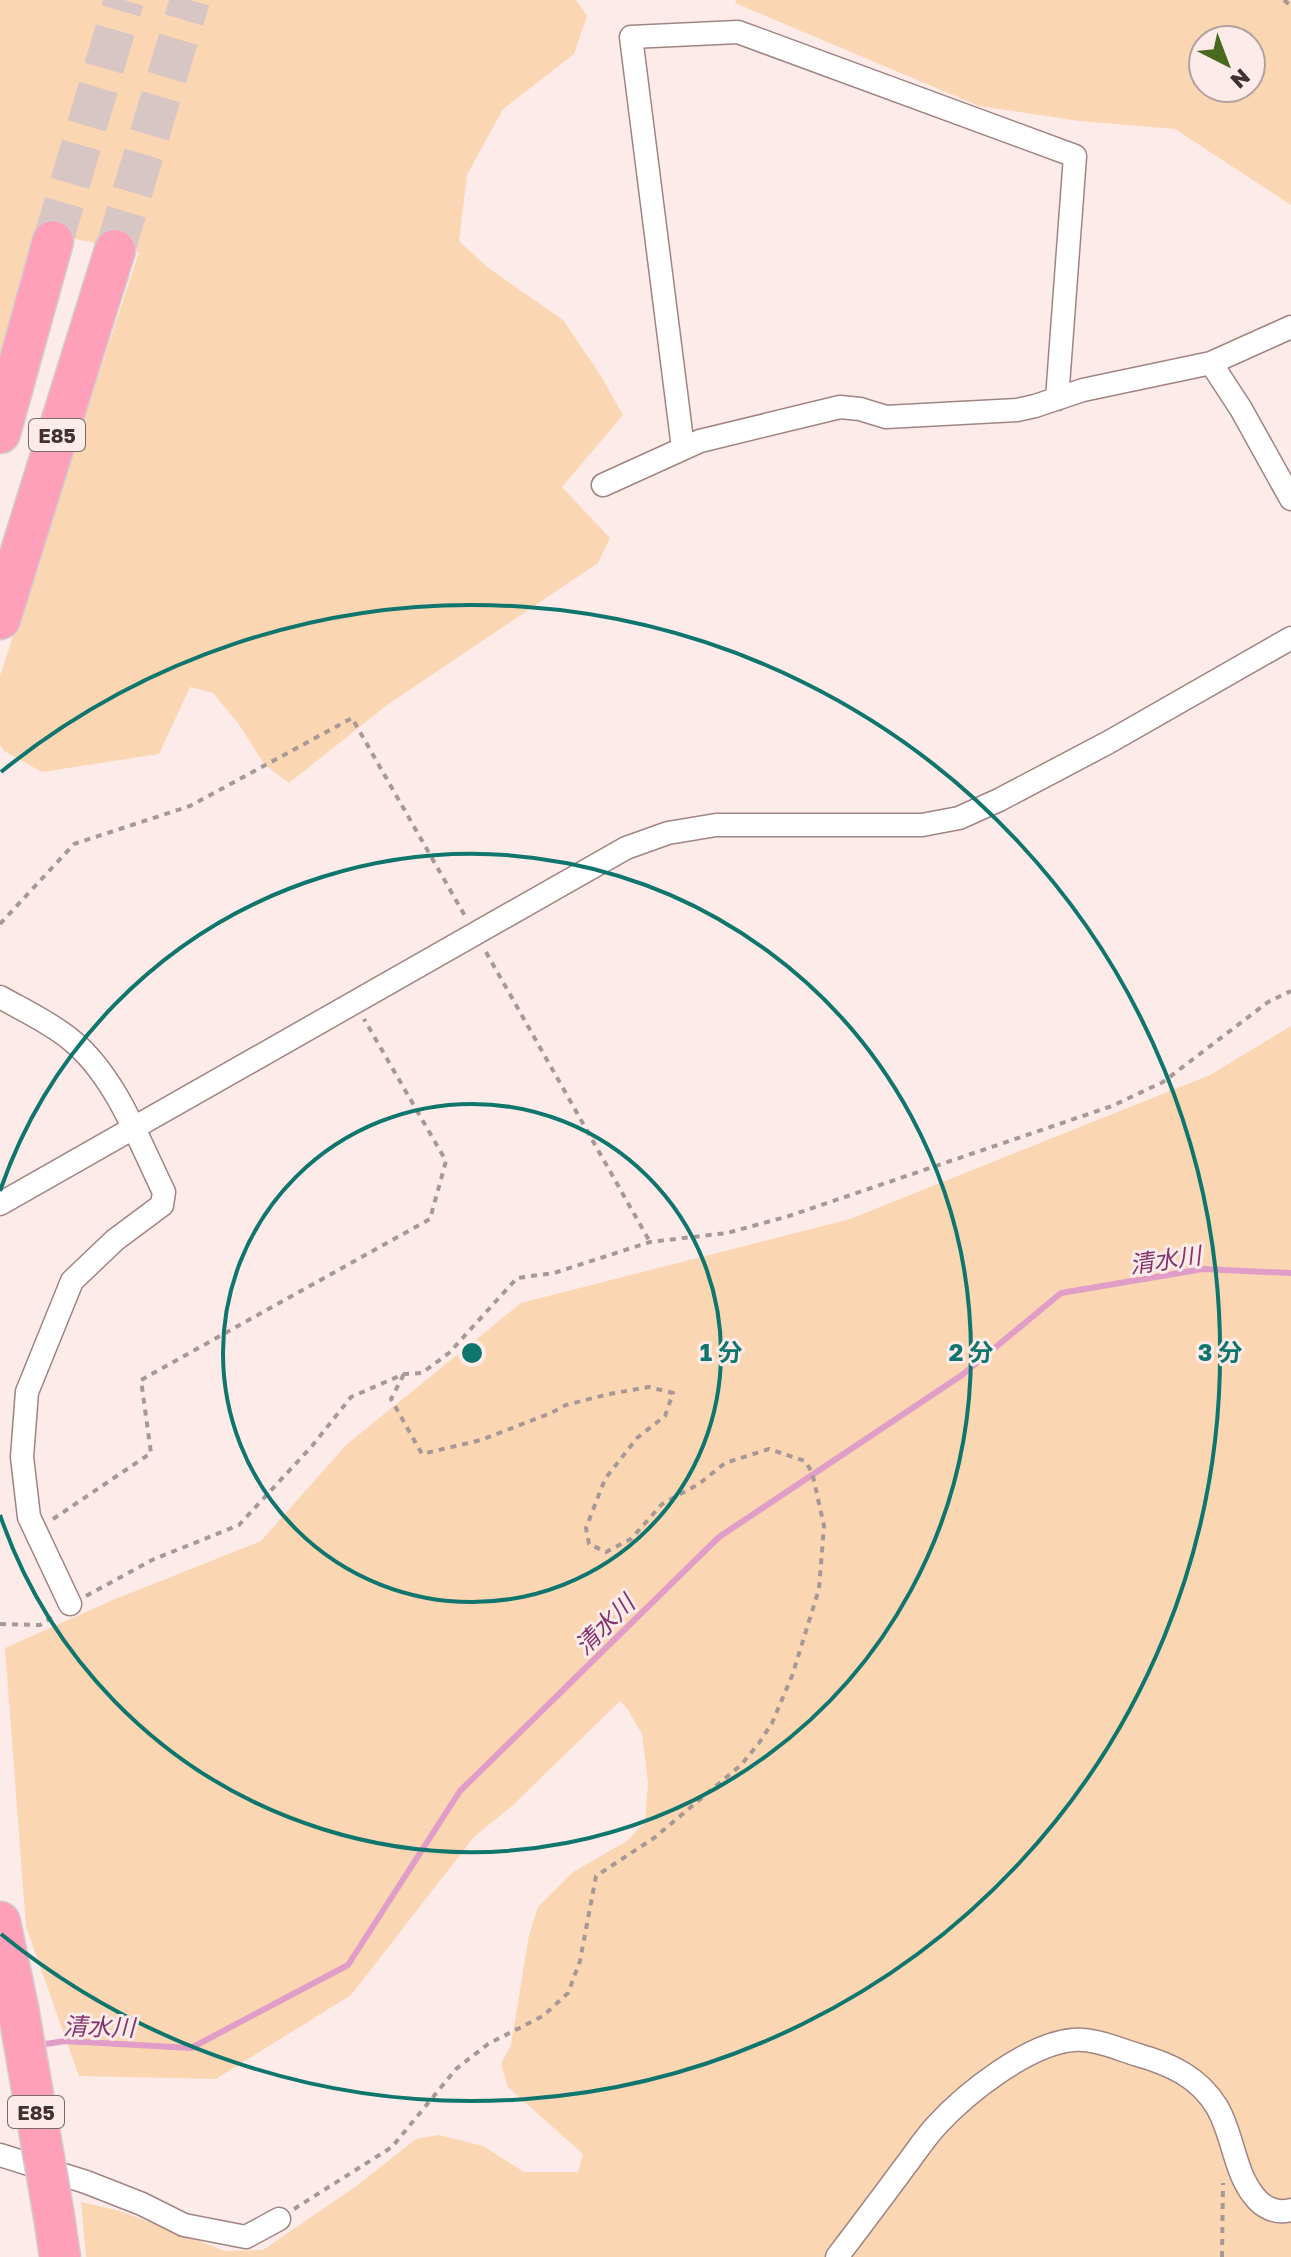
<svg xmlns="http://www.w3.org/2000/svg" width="1291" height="2257" viewBox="0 0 1291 2257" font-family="'Golos Text','Noto Sans JP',sans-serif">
	<rect width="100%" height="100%" fill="#fdebe9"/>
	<path fill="#fbd6b3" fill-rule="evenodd" d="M0 0H576L587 16 574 54 503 109 467 175 459 241 487 267 563 320 601 376 623 415 562 487 610 538 598 563 387 705 289 783 265 765 238 723 213 693 190 687 159 754 42 772 4 751 0 745V676L139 252 41 232 0 373Z
		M736 0H1291V205L1175 129 1080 121 979 106 735 3ZM1203 40H1251V88H1203Z
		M1291 1026V2257H86L81 2202 120 2211 225 2251 263 2250 355 2187 416 2139 439 2135 483 2146 524 2172H578L583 2154 508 2087 501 2064 511 2045 529 1935 538 1907 573 1872 627 1841 645 1822 648 1783 642 1734 628 1710 620 1701 513 1805 474 1837 351 1995 216 2079 79 2076 26 1927 5 1648 113 1600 261 1541 346 1445 521 1303 850 1219 1210 1075Z"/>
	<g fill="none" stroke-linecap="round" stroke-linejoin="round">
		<path stroke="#df9dc7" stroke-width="6" d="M39 2045 65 2041 191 2048 348 1965 460 1791 719 1537 962 1375 1061 1293 1203 1269 1291 1273"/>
		<path stroke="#d7c6c4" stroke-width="40" stroke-dasharray="40 20" stroke-linecap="butt" d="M53 241 124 0
			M115 250 190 0"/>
		<g stroke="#a08482" stroke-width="25">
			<path id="street" d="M1211 363 1241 409 1291 499
				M683 448 631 37 738 32 1075 156 1057 399
				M603 485 700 441 840 407 860 409 886 417 1017 410 1035 406 1083 390 1211 363 1291 327
				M0 997C23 1010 49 1022 70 1039 115 1075 139 1141 164 1192L162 1205 115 1240 72 1281 27 1392 22 1457 29 1517 70 1604
				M0 1204 626 848 668 833 716 825H922L959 818 999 800 1109 742 1291 638
				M0 2155 86 2182 142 2204 184 2225 246 2237 279 2219
				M837 2257C859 2228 881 2199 903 2169 914 2155 924 2139 936 2126 966 2093 1028 2044 1073 2040 1094 2038 1118 2049 1138 2055 1170 2064 1199 2077 1217 2107 1233 2134 1234 2171 1254 2196 1263 2208 1277 2214 1291 2210"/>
		</g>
		<g stroke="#d1cece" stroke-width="43">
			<path id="highway" d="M0 433 53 241
				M0 619 115 250
				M0 1922 18 2008
				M54 2216 60 2257"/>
		</g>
		<path stroke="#a79896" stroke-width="4" stroke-dasharray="6 6" stroke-linecap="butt" d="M1284 0 1291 6
			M0 924 74 844 190 806 352 718 465 916
			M486 952 650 1242
			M53 1519 151 1453 141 1380 430 1219 446 1161 364 1019
			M86 1596 152 1560 239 1525 312 1446 351 1397 404 1374 422 1373 449 1353 517 1278 554 1273 650 1242 727 1233 789 1216 1112 1106 1163 1082 1268 1002 1291 991
			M0 1624 40 1625 55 1615
			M294 2209 392 2147 456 2069 488 2044 543 2016 568 1993 580 1961 596 1876 654 1838 741 1765 759 1743 772 1723 792 1676 819 1589 824 1526 812 1472 805 1461 769 1449 725 1463 699 1484 662 1504 631 1539 606 1552 589 1544 586 1528 605 1479 637 1438 665 1416 673 1393 649 1387 609 1394 566 1405 551 1413 481 1440 422 1454 391 1399 404 1374
			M1222 2257 1223 2183"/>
		<use href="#street" stroke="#fff" stroke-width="22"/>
		<use href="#highway" stroke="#ffa0ba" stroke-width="40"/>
		<g stroke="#d1cece" stroke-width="43" stroke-linecap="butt">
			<path id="highway-bridge" d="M18 2008 54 2216"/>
		</g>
		<use href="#highway-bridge" stroke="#ffa0ba" stroke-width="40"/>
	</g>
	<g fill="none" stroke="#0f766e" stroke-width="4">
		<circle cx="472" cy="1353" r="249"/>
		<path d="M0 1191A499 499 0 1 1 0 1515"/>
		<path d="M1 772A748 748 0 1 1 1 1934"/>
	</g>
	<g text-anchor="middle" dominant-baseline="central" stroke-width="6" stroke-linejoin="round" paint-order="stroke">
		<g fill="#fdebe9" stroke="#776a69" stroke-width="2">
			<rect x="29" y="419" width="56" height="32" rx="6"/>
			<rect x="8" y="2096" width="56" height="32" rx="6"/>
		</g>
		<g font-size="20" font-weight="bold" fill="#3e3332">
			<text x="57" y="435">E85</text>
			<text x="36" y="2112">E85</text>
		</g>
		<g font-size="24" font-style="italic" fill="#83356b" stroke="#fdebe9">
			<text transform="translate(1165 1259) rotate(-8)">清水川</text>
			<text transform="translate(604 1624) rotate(-45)">清水川</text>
			<text transform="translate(99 2026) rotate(1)">清水川</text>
		</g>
	</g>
	<circle cx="472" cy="1353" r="12" fill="#0f766e" stroke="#fdebe9" stroke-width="4"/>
	<g font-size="24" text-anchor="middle" font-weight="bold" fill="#0f766e" stroke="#fdebe9" stroke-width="6" stroke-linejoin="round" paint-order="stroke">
		<text x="721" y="1361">1 分</text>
		<text x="971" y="1361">2 分</text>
		<text x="1220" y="1361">3 分</text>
	</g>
	<g transform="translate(1227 64) rotate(138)"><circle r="38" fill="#fdebe9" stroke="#b1a1a0" stroke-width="2"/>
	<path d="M0-6L14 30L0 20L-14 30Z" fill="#49691f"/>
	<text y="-12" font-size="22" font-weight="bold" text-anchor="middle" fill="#3e3332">N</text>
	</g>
</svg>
